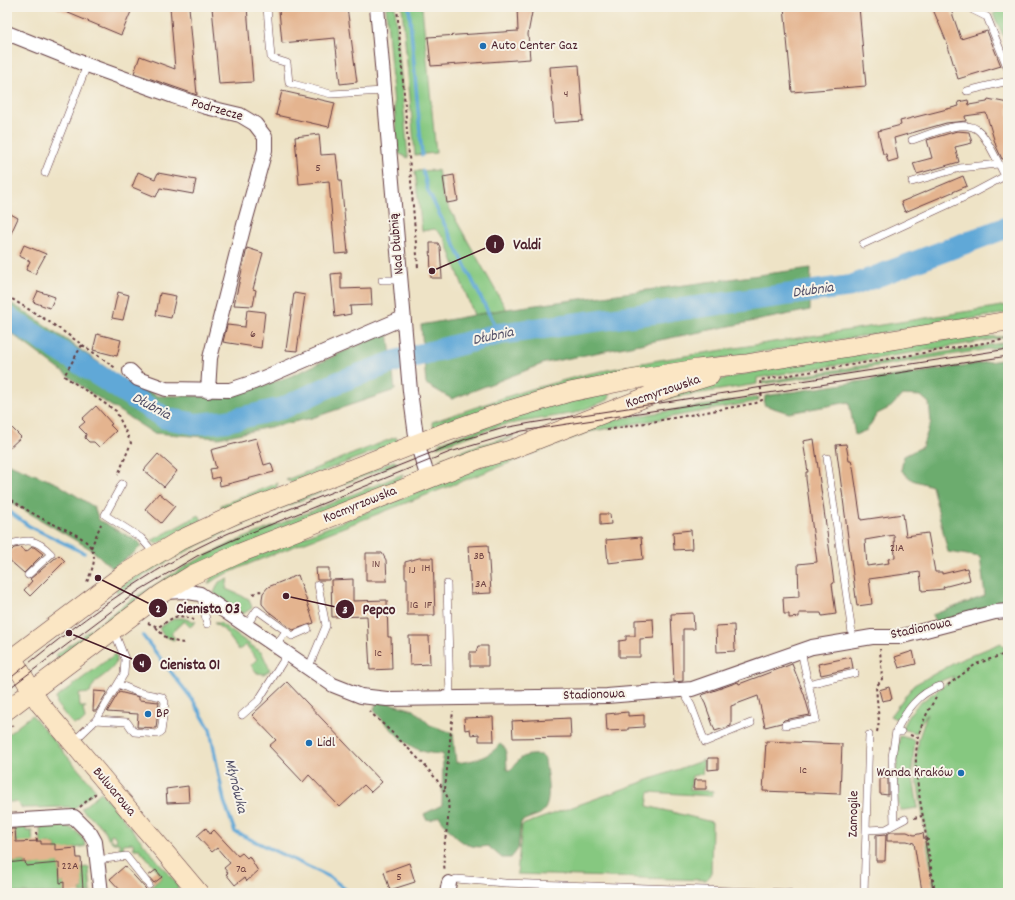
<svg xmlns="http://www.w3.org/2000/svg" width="1015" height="900" viewBox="0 0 1015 900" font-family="Dekko,sans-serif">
	<rect width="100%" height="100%" fill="#f7f3e8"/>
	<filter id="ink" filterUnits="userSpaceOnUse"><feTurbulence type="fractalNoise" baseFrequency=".025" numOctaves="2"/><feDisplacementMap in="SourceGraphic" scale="8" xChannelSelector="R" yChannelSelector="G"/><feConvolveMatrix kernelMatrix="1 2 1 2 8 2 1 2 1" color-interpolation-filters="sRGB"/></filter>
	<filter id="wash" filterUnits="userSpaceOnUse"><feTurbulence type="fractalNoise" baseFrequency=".012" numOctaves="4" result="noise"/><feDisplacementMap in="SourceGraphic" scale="16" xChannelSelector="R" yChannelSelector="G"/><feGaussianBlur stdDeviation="0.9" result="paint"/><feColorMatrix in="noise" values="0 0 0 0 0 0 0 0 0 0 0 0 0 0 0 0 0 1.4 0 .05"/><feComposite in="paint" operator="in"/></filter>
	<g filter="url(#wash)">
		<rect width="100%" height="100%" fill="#eee3c6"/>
		<path fill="#86c880" stroke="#687456" d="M386 7H395L408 158 398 153Z
			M402 7H422L436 153 415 155Z
			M1005 7H1008V45L993 14Z
			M438 170 443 197 506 309 474 315 445 239 435 229 422 231 415 171Z
			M1008 305V313L660 368 434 428 432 422 524 391 587 374 653 361Z
			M970 336 1008 337 757 378V384L645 402 703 384 766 369Z
			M1008 342V346L762 384V382Z
			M608 393 610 396 608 400 575 413 503 425 437 447 439 443 542 407Z
			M759 397 758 401 589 432 251 563 217 578 208 584 213 573 591 423Z
			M513 436V437L451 462H444L439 460 476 446Z
			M396 437 398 442 293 483 286 480Z
			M394 461 397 463C302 501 202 533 118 593L115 589 197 539Z
			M403 474 401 480 138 601 59 659 56 655 135 597 189 564 232 543Z
			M278 483 275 491 229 508H222L221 505Z
			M199 515 202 520 157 544 151 541Z
			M228 578 226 589 249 599 252 608 243 614 214 593 219 582Z
			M175 618H183L196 622 190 627 184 621 171 633 175 639 173 640 163 635 159 628Z
			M214 623H220L262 653 270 670 264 674 257 673 251 665 257 659 246 645 239 650 224 630Z
			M1001 643 1008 653V893H935L915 767 919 738 927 714 920 724 917 733 902 729C912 700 936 696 954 676 929 684 911 697 898 720L890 716 914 685 960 660Z
			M115 654 117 659C114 674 93 677 90 693L79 694 80 707H86L83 709 85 719 81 723 73 724 57 705 56 698Z
			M32 715 96 790 73 810 69 807 22 808 16 802H7V735Z
			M900 736 915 740 912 771 918 808 903 810H900C894 790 896 757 900 736Z
			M704 760 702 774 692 776 690 790 714 791 711 796 649 792 647 806 712 822 711 875 706 880 517 874 522 825Z
			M101 792 176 883 178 887 176 893H148L147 891 162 877 155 867 139 849H134L133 843 123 844 124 851H120L119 843H113L110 840 112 839 114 842 117 840 113 834 110 835 111 837 109 839 102 827 81 809Z
			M62 826C74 827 82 835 86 846L55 852V844H46L41 847 40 827Z
			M26 827V831H32L33 845 16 842 15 828Z
			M25 861 26 866 59 861 60 882H66L64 893H7V863Z
			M89 867 91 893H80V889H83L78 868Z"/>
		<path fill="#6cac6e" stroke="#5b664c" d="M811 268 810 310 545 363 452 399 426 384 421 325 506 309Z
			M7 301 32 316 131 385 158 396H233L291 376 388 331 395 390 312 418 219 438 153 433 88 391 7 330Z
			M1008 359V603L936 623 932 615 985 596 980 557 948 552 932 486 912 480 901 470 904 456 922 447 931 422 929 403 921 396 902 395 891 407 877 414 867 430 855 435 849 402 789 413 764 405 765 396Z
			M7 463 58 484 94 507 99 520 139 542 141 546 134 553 112 568 92 550 7 500Z
			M377 702H385L414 710 430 725 453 733 456 763C473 761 489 758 500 744L506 749 507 770H511C521 756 524 754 541 755L545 759C546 773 554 805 541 813 535 817 527 818 521 822L518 849 511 858H502L488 846C464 851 452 834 439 816L431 820 426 819 424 814 442 805 443 754C410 754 398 736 377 714L374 709Z"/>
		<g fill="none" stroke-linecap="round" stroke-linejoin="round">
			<path stroke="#60a8d7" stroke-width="3.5" d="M409 7 422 155
				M423 171 428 191 499 334
				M7 510 29 526 84 553
				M143 636 192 699 210 729 224 801 235 832 330 877 350 893"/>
			<path stroke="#60a8d7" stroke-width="22" d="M7 317 165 418 197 424 227 421 283 408 339 382 396 361 499 334 851 286 1008 227"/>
		</g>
		<g id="blocks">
			<path fill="#e4b48f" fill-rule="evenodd" d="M54 7H133L121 35Z
				M170 7H189L197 95 134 73 140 56 175 69Z
				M212 7H247L253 82 219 84Z
				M311 7H347L357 82 340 84 335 38 282 43 279 10Z
				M517 7H533L528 34 530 59 431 66 428 37 518 31Z
				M784 7H859L866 86 792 92Z
				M932 7H950L961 39 987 31 1001 66 958 79 947 43Z
				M579 65 583 121 554 123 550 67Z
				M282 91 335 103 329 127 276 115Z
				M988 99 1008 103V158L1002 159 996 146 986 113 965 116 966 121 946 123 894 138 898 159 888 162 886 154H883L878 131 901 125 900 121 959 106 958 102 968 100 969 105 987 102Z
				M957 131 969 132 972 143 955 147 959 162 917 174 913 163 932 158 927 140Z
				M319 134 321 155 336 154 339 180H341L348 253 335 254 329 181 299 184 295 137Z
				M138 172 155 179 158 173 196 180 193 194 160 188 156 197 132 187Z
				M454 175 458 201 447 203 443 177Z
				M963 176 967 186 905 212 901 202Z
				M7 212 18 218 7 242Z
				M430 243H438L440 247 442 278H431Z
				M24 245 46 254 35 274 26 270 30 261 19 256Z
				M247 248 263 253 253 289 256 290 253 306 234 305Z
				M341 273V289L371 288 372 305 350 306 351 314 335 317 331 274Z
				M38 291 55 297 50 308 33 302Z
				M118 292 129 295 123 320 112 318Z
				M160 293 176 296 171 318 156 315Z
				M294 293 305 295 297 351 286 350Z
				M247 310 265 312 261 348 223 342 227 325 245 327Z
				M97 334 121 340 117 356 93 350Z
				M96 406 112 424 110 425 116 431 99 447 94 442H89L85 438 86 434 79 427 85 422 82 419Z
				M7 423 21 437 7 450Z
				M256 438 264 465 271 463 274 472 220 486 219 477 212 479 210 469 216 468 211 450Z
				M814 439 832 568 834 583 832 584 836 614 822 616 821 613H799V617L789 618V614H784L783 598 799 597 798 564 817 562 806 479V472H808L803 441Z
				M846 444 849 461H851L853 467 861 520 903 514 906 536 928 533 935 572H942V574L967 568 970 580 943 587 944 589 922 591 920 572 869 579 872 604 857 606 836 445ZM894 535 895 558 888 559 889 563 867 566 865 540Z
				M158 454 177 471 164 487 144 470Z
				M159 493 175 506 161 523 145 509Z
				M600 514H610L611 524 600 525Z
				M691 530 692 549 674 550 673 532Z
				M641 537 643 559 608 563 606 540Z
				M488 545 491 593 471 594 468 546Z
				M20 547 26 552 32 547H34L43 554 24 573 7 558V555L14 548Z
				M366 553H382L386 560 387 581H366Z
				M59 555 65 561 30 596 24 590 32 581 30 579Z
				M419 558H433L435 615H407V578H405V562Z
				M316 568H329V580H317Z
				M298 575 314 623 293 630 268 611 262 604V599L263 593 268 587Z
				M353 579V601L387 600 388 637H391L392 669 370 670 367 616 332 617 331 580Z
				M693 613 694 629H683V681L674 682 671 614Z
				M653 619 654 638 640 639V657H619V641L626 640V636H635V620Z
				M734 625 735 651 717 652 716 626Z
				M409 636H429L430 664 410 665Z
				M478 646H488V666H470V652H476Z
				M913 651 916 664 899 668 895 657Z
				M851 657 853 668 821 675 818 664Z
				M792 664 804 694 810 715 784 720 781 723 765 727 758 696 731 706V726L715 731 702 695 738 682 739 684Z
				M287 682 382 782 371 792 364 785 340 807 309 775 303 782 269 746 276 740 252 715Z
				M889 687 892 699 882 701 879 690Z
				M94 691 107 692 96 711H93Z
				M119 692 139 697V700L159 702 156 728 137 727 138 714 107 712Z
				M628 712V716L644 715V727L628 728V730L607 731 606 714Z
				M493 717 494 741H479V734L471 735 470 729 465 730 464 718Z
				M570 718 571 737 513 738 512 721Z
				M766 741 842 744 840 794 763 791Z
				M708 758H718V769L708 770Z
				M880 778H888V795L880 794Z
				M694 780H706V789H693Z
				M188 786 189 802 167 803 166 789Z
				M206 828 210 834 214 830 238 856 242 853 247 858 249 856 258 871 247 881 244 878 235 885 226 874 228 873 224 868 230 863 217 848 212 852 197 836Z
				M7 829H15L16 842 41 841V844H55V850L76 848 77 858H81L83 889H80V893H64V882L60 883 59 863 26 866 25 861 7 863Z
				M891 832H907L914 835 923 833 924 839 929 840 925 841 933 889 922 891 914 843 907 841H887V834Z
				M886 834 885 861H876V835Z
				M409 863 415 882 390 890 384 872Z
				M125 866 146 889 145 890 147 893H123L110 879Z
				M156 870 162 877 154 883 148 876Z"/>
		</g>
	</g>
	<g filter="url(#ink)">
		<use href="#blocks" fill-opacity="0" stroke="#633c42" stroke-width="1"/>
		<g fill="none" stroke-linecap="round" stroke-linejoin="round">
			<g stroke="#633c42" stroke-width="8">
				<path id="lane" d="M267 7 271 58 287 63 289 83 331 94 384 91
					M973 10 987 17 1008 69
					M967 91 1008 81
					M912 140C929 135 966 116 980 132 990 143 998 163 1005 176L1008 175
					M45 173 87 65
					M912 182 960 168 998 164
					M863 244 973 193 1005 176
					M382 280H400
					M827 458 853 640
					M122 484 105 515 141 538 155 554
					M7 545C28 539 36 538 51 554L28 575
					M447 584 450 699
					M201 596 207 624
					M246 626 257 610 286 631 275 647
					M286 631 292 636 308 629
					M308 669 326 626 318 585
					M808 684 855 673
					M682 690 691 705 705 742 751 723
					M242 715 258 701 287 655
					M96 720 127 722 134 732 157 734 161 732 165 702 162 697 137 692 118 684
					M785 725 816 719 801 651
					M896 731C906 711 918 693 940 686
					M73 742 96 720 124 674 125 659 114 631
					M894 824 892 757 896 731 901 732
					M867 830 886 829 905 819
					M98 860 126 856 149 885
					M449 883 456 879 505 883 789 893
					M864 893 869 735"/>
			</g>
			<g stroke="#633c42" stroke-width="16">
				<path id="street" d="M377 7 410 391 417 443 428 478
					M7 33 87 65 173 96 206 107 240 115 255 124 265 137V150L244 225 210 358 208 391
					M130 371 138 379 166 389 230 390 254 382 403 318
					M165 592 183 591 200 594 333 685 361 696 387 699 607 696 692 689 812 647 872 637H899L995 612 1008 611
					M7 821 74 817 90 833 95 842 101 893
					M447 893 449 883"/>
			</g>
			<g stroke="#633c42" stroke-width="20">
				<path id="secondary" d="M12 658 40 704 199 893
					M7 662 124 574 182 539 236 514 441 434 506 411 570 392 629 380 697 369 746 364 1008 321
					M7 710 161 594 192 575 240 553 479 459 510 450 664 390 710 376"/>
			</g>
			<path stroke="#633c42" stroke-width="2" stroke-dasharray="3 3" stroke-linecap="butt" d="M397 7 418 268
				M7 296 51 323 117 369
				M82 345 64 376 116 411 131 443 118 475
				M607 430 756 403 762 400 760 380 1008 339
				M7 496C18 505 30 512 43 519 58 528 94 536 94 558 94 566 90 575 87 582
				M91 548 101 524
				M253 594 260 591 263 593
				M177 615 190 606
				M148 623 158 627C174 618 175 612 194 620
				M156 627C165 639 172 642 186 643
				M948 685 976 664 1008 653
				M369 711C386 727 445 780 448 800 451 825 440 847 445 871
				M7 731 15 724
				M877 732 879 722 876 687 882 679 880 649
				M910 735 919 738
				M445 789 453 711
				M80 807 96 793
				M914 818 922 816
				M36 832 37 842
				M11 833V839
				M935 893C931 868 927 842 923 817 915 771 908 740 936 698"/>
			<use href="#lane" stroke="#fff" stroke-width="7"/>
			<use href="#street" stroke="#fff" stroke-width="14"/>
			<use href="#secondary" stroke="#fbe6c4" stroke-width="19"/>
			<path stroke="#4a1f2b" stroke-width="1" d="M7 681C75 625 148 568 229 533L466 439 504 428 531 423 1008 349
				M7 690 138 591 197 556 235 539 450 452 522 431 1008 356"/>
		</g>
	</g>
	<g fill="#1f6fb2" stroke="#f7f3e8" stroke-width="1.5">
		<circle cx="483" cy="46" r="4"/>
		<circle cx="148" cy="714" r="4"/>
		<circle cx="309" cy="743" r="4"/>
		<circle cx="961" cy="773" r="4"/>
	</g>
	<g text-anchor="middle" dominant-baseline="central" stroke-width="4" stroke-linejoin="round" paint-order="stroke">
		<g font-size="12" fill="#704444">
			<text x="566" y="94">4</text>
			<text x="318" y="168">5</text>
			<text x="253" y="334">6</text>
			<text x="897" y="548">21A</text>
			<text x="479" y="556">3B</text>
			<text x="376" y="564">1N</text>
			<text x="426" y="568">1H</text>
			<text x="412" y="570">1J</text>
			<text x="481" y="584">3A</text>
			<text x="414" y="605">1G</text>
			<text x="428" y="605">1F</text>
			<text x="378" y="653">1c</text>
			<text x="803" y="770">1c</text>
			<text x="70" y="866">22A</text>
			<text x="241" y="869">7a</text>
			<text x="399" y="877">5</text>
		</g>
		<g font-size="14" fill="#4a1f2b" stroke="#f7f3e8" text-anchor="start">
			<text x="491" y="46">Auto Center Gaz</text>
			<text x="156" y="714">BP</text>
			<text x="317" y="743">Lidl</text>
			<text x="953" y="773" text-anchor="end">Wanda Kraków</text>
		</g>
		<g font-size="14" fill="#4a1f2b" stroke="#f7f3e8">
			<text transform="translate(217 110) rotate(16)">Podrzecze</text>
			<text transform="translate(397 244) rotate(-95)">Nad Dłubnią</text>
			<text transform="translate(663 392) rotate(-19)">Kocmyrzowska</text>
			<text transform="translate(360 505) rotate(-22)">Kocmyrzowska</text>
			<text transform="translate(921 629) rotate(-12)">Stadionowa</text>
			<text transform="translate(594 695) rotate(-2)">Stadionowa</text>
			<text transform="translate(114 792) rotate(50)">Bulwarowa</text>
			<text transform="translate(854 814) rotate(-89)">Zamogile</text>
		</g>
		<g font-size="15" font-style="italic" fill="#524f67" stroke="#f7f3e8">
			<text transform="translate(813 291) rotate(-8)">Dłubnia</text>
			<text transform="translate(493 337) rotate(-12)">Dłubnia</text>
			<text transform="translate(151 407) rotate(28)">Dłubnia</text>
			<text transform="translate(235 786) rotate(76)">Młynówka</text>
		</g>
	</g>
	<path fill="none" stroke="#4a1f2b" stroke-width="1.5" d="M432 271L495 244M98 578L158 608M286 596L345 609M69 633L142 663"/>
	<g fill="#4a1f2b" stroke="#f7f3e8" stroke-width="1.5">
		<circle cx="432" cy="271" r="4"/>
		<circle cx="98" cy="578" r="4"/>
		<circle cx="286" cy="596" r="4"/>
		<circle cx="69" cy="633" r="4"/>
		<circle cx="495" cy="244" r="10"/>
		<circle cx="158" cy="608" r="10"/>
		<circle cx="345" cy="609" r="10"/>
		<circle cx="142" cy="663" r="10"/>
	</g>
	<g font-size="12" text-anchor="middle" font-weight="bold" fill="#fff">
		<text x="495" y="248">1</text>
		<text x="158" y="612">2</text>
		<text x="345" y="613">3</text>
		<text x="142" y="667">4</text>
	</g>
	<g font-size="15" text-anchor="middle" font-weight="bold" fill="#4a1f2b" stroke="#f7f3e8" stroke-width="4" stroke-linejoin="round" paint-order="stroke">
		<text x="527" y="249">Valdi</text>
		<text x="208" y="613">Cienista 03</text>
		<text x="379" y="614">Pepco</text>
		<text x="190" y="669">Cienista 01</text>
	</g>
	<rect width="1015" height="900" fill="none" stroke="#f7f3e8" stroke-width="24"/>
</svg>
